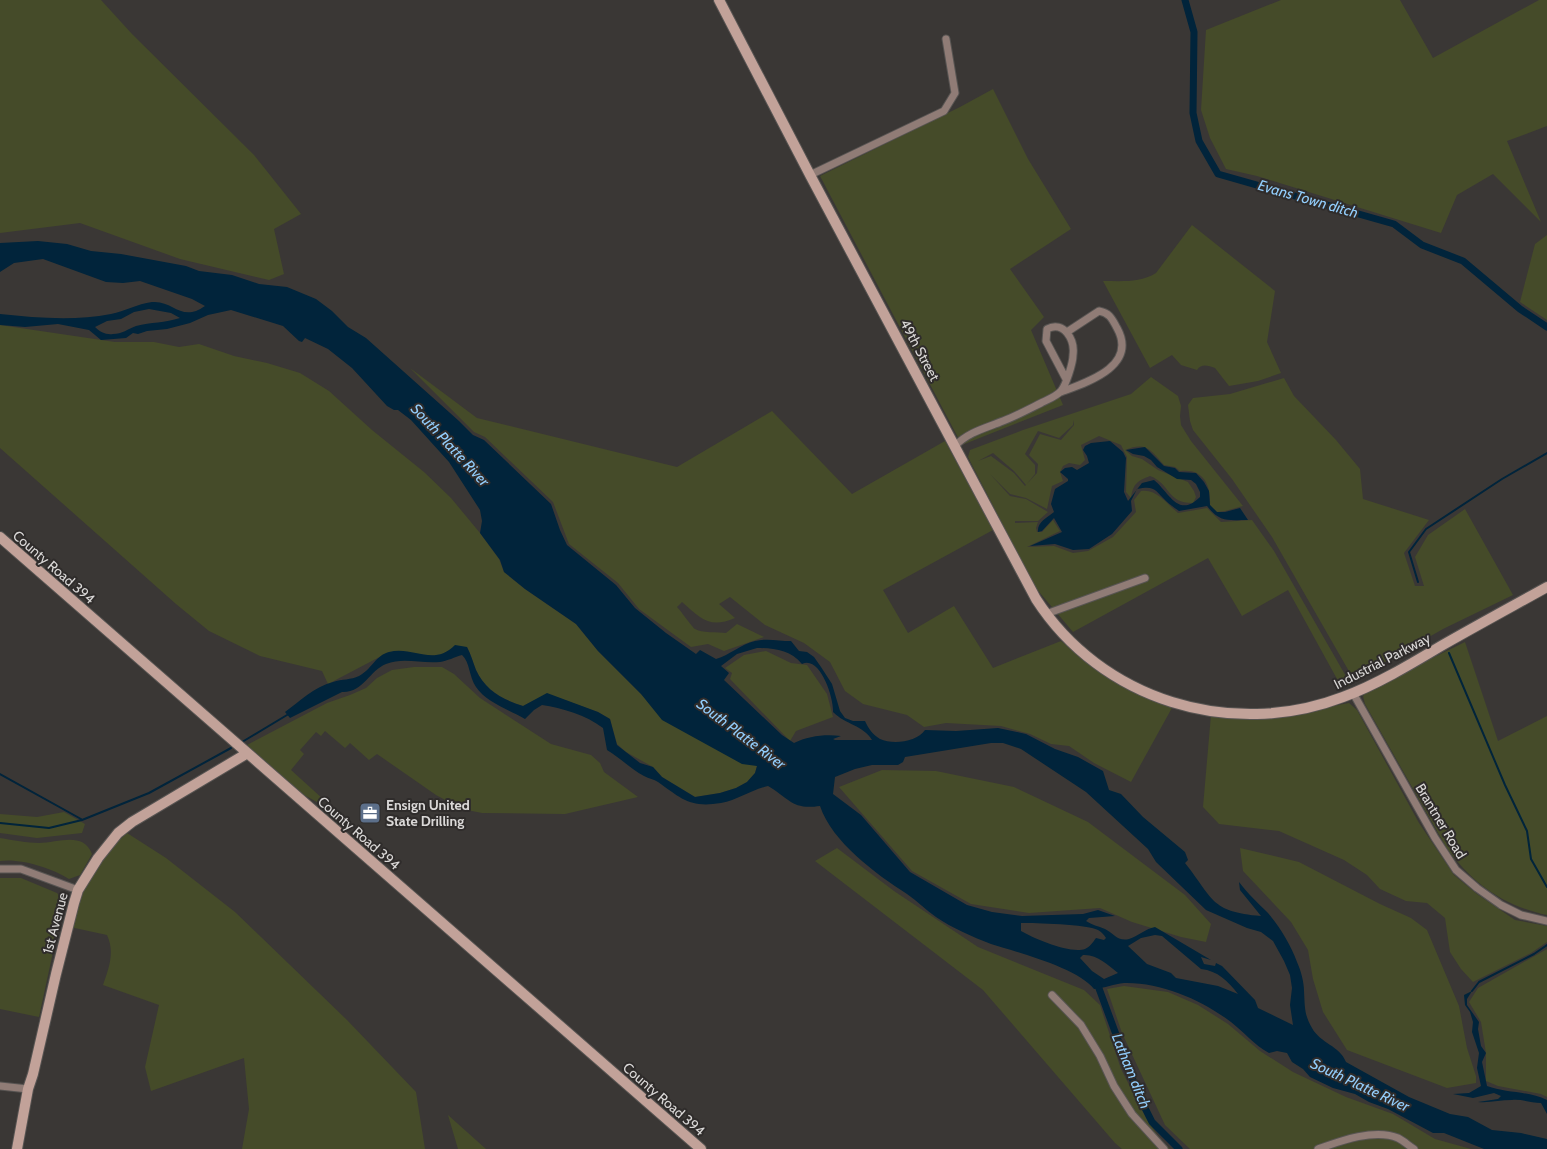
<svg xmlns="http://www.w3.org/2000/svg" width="1547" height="1149" viewBox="0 0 1547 1149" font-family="Cabin,sans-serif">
	<rect width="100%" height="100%" fill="#3a3735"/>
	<path fill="#454b29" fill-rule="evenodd" d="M0 0H101L132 34 254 155 301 214 274 229 284 274 269 280 180 259 80 223 0 233Z
		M1281 0H1400L1433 58 1539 0H1547V126L1507 141 1541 222 1493 174 1457 195 1441 233 1257 176 1226 169 1210 138 1201 110 1206 30Z
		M993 89 1028 159 1071 229 1010 269 1044 317 1031 330 1063 405 962 445 820 176 960 107Z
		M1192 225 1275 291 1267 342 1281 373 1258 381 1229 386 1215 368C1208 366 1202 363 1197 370L1181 365 1172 355 1150 368 1103 281C1121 281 1140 283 1156 273Z
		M1547 235V320L1520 302 1535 244Z
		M0 325 115 342H154L179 347 199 344 234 356 267 363 300 373 329 391 372 430 424 472 451 498 480 533 499 559 504 572 525 589 576 624 598 651 641 694 757 766 755 773 747 782 736 788 720 793 695 797 662 777 653 767 626 752 617 744 610 719 598 712 547 694 523 706C503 700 485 690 476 670 473 662 471 655 467 647L448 651 439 656 389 652 328 684 322 671 260 656 209 631 176 604 0 448Z
		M410 368 477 418 677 467 772 411 852 494 945 441 993 530 883 590 908 633 954 606 993 668 1061 641 1109 678 1132 692 1173 706 1131 782 1094 763 1069 746 1051 744 1030 734 1001 726 946 723 924 727 907 715 863 704 845 691 830 662 804 643 765 625 730 597 719 604 735 618C710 629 701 619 682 602L677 607C681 611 692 627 695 629 701 633 718 632 726 633L737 624 764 637 724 651 708 644 691 647 639 609 618 583 569 544 553 502 485 437 474 432Z
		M1151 377 1178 396 1181 406 1180 416 1181 425 1191 441 1243 506 1225 511 1217 512 1210 505C1211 484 1203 468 1180 471L1175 467 1164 465C1151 450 1146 441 1125 450L1132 456 1142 459 1158 470 1188 482 1194 491 1196 497 1193 503C1166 503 1171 484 1150 476 1137 481 1133 484 1131 498L1126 492 1127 457 1121 445 1099 436 1081 445 1085 460 1080 465 1069 463 1063 466 1060 472 1063 481 1052 486 1047 509 1026 498 1010 494 990 474 1010 496 1026 499 1048 512 1038 521H1015V523L1038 522 1036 528 1037 532H1042L1053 520 1060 531 1027 547 1054 546 1073 553 1088 551 1113 537 1136 512 1134 500 1141 491C1156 488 1167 504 1178 513L1207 508 1221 522 1252 520 1274 551 1351 685 1342 688 1288 590 1242 616 1208 558 1073 632 1035 587 968 457 970 450 1023 430 1131 394ZM1074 420V425L1061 440 1040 434 1029 455 1038 464 1037 473 1025 486 1014 473 991 456 978 461 993 453 1014 471 1026 485 1035 474V465L1025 454 1038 431 1059 438 1073 425Z
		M1284 378 1294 396 1336 440 1360 469 1363 499 1429 520 1404 553 1415 586H1424L1415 557 1428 535 1465 509 1513 595 1443 629 1354 680 1272 537 1232 479 1193 430 1190 421 1188 405 1193 398 1230 394Z
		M1465 642 1498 741 1547 716V915C1502 905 1473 884 1446 847L1365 704 1363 696 1369 689Z
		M766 651 791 663 807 665 827 694 833 717 796 731 790 741 730 679 732 673 725 668 744 655Z
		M414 667H442L454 674 480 698 551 744 591 755 600 763 604 772 638 797 565 814 482 813 462 809 436 795 377 754 369 760 350 743 345 748 325 731 321 736 316 732 300 750 304 754 291 770 323 799 317 802 304 795 247 745 327 703 350 695 366 688 377 678 392 670Z
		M1349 703 1357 710 1419 823 1454 875 1477 894 1515 920 1547 926V942L1531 953 1473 982 1461 969 1450 952 1445 918 1427 903 1406 901 1380 889 1367 875 1344 860 1279 831 1219 824 1203 807 1211 715 1269 718Z
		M882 770 936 771 1014 787 1088 822 1185 895 1211 924 1206 942 1181 937 1132 922 1100 908 1029 913 971 904 912 871 839 787Z
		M64 812 85 824 82 833 37 838 0 833V814L37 817Z
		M127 833 166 858 235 912 347 1020 416 1092 425 1149H242L249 1109 244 1058 151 1091 145 1067 159 1005 103 985C109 968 115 952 107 935L70 927 82 893 111 848Z
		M0 838C13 840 27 843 39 843 58 843 83 831 92 854L80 875 69 879C52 868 20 858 0 861Z
		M837 848 894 891 978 947 1084 990 1100 1005 1121 1069 1146 1118 1158 1136 1170 1149H1122L1115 1143 983 990 815 861Z
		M1240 848 1299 862 1380 904 1411 918 1427 930 1459 1006 1467 1048 1476 1076V1083L1447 1088 1347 1050 1323 1012 1313 979 1308 950 1291 922 1243 871Z
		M0 878H21L57 893 64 901 39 1017 0 1009Z
		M1547 949V1097L1541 1094 1498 1086 1486 1081V1053L1481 1022 1469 1002 1478 988Z
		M1124 986 1168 992 1198 1005 1228 1024 1260 1051 1293 1072 1346 1097 1393 1114 1435 1139 1471 1149H1190L1165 1125 1122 1033 1107 989Z
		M448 1115 486 1149H458Z"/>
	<path fill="#01243b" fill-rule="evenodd" d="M38 241 67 244 91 251 121 254 186 266 199 271 232 275 259 284 287 287 316 299 332 311 348 327 366 338 459 421 473 435 484 440 551 504 560 530 567 545 616 585 635 608 666 633 696 654 700 650 716 659C730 655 741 644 755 641 767 638 779 641 791 641L799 651 807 652 814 657 821 667 832 684 840 711 845 718 853 721H865C868 728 873 735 880 739 893 745 917 742 925 730L956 731 998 728 1026 734 1055 749 1078 757 1103 771 1109 790 1121 794 1143 817 1185 852 1188 860 1185 863C1213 898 1210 912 1261 916L1240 890 1239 882C1248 894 1258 903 1268 913 1280 927 1291 945 1297 962 1301 971 1304 982 1304 991 1305 1007 1304 1014 1312 1028 1320 1043 1340 1046 1346 1062L1409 1097 1450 1114 1468 1117 1492 1130 1521 1133 1547 1139V1149H1484L1444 1133H1433L1388 1109 1369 1102 1355 1094 1333 1088 1310 1077 1303 1069 1292 1062 1287 1053 1277 1051 1269 1053C1254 1045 1244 1032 1231 1022 1202 1000 1161 982 1124 983 1114 984 1105 988 1094 989 1078 968 1017 952 991 944 973 937 952 928 936 917 926 910 917 901 907 894 876 874 832 842 820 806 792 810 790 799 768 786 751 790 738 800 721 803 690 808 682 799 658 782 654 779 649 779 644 776 631 769 620 758 607 750L603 728C586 715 562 708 542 705L534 710 525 719C509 710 486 702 476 687 469 677 470 662 462 655 455 657 447 661 440 662 421 664 404 657 386 664 370 670 363 693 342 692L290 718 285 712C300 701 314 687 333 682 342 679 351 680 359 676 371 670 376 655 389 652 414 646 433 667 455 645L467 647C471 655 473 662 476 670 485 690 503 700 523 706L547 693 598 712 610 719 617 745 640 763 653 767 662 777 695 797 720 793 736 788 747 782 755 773 757 766 742 764 662 720 641 694 598 651 576 624 525 589 504 572 500 560 480 533 482 521 480 510 449 462 411 420 398 410H394L387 406 352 368 328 349 305 338 302 342 299 341 283 326 231 310 208 315 190 323 167 329 147 331 138 334 133 333 126 338 101 340 89 330 58 324 25 327 0 325V314C37 318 75 321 111 314 125 311 137 304 152 302 174 300 181 323 205 306L192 299 140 281 123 283 106 282 43 259 14 263 0 272V243ZM149 309 171 313 180 318C165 323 151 322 136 326 128 329 122 334 113 334 106 335 100 332 95 327L107 321 121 319 134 312ZM757 648C774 648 791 650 802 664 820 655 834 698 833 712 846 725 863 725 872 740H835L833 739 841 736C825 734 808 736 794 743L782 735 724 680 729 673 721 666 737 654ZM991 743H1003L1021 749 1086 792 1148 849 1156 862 1206 910 1247 928 1261 932 1273 941 1284 961 1290 975 1292 988 1290 1005 1293 1025 1258 1008 1255 1000 1222 966 1216 963 1215 966 1204 964 1201 957 1211 960 1155 927C1145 929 1138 936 1129 939 1118 942 1113 933 1105 929 1098 926 1092 925 1086 921L1089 918 1115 916 1098 910 1083 914 1022 916 992 912 967 905 910 872 861 815 833 794 835 777 855 769 872 765H898L903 762 905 757ZM1021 923C1035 923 1087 924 1098 930 1102 932 1104 935 1106 938L1104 940 1096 938C1093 942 1090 947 1085 949 1070 954 1035 939 1021 931ZM1155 935 1162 936 1201 969C1218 971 1228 981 1238 994L1218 986 1176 978 1171 973 1147 964 1128 946 1141 938ZM1083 955C1097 954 1108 965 1118 973L1104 979 1092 971 1080 958Z
		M1110 441 1123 452 1126 458 1124 492 1128 501 1142 483 1154 480C1169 492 1178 519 1200 497V492L1196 484 1191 480 1177 479 1157 467 1151 460 1144 456 1133 454 1126 450 1145 447 1164 466 1175 468 1179 472 1196 473 1204 482 1209 491 1210 505 1217 512H1225L1240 508 1248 520C1229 520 1220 523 1207 506L1179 511C1175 508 1170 505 1166 501 1155 490 1155 485 1137 489L1131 501 1132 511 1112 534 1089 549 1073 550 1055 544 1030 546 1062 532 1054 518 1042 531 1038 532C1037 522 1047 518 1054 512L1051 504 1055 489 1068 481V479L1060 472 1065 468 1072 467 1077 470 1089 463 1087 456 1083 450 1085 446 1091 443Z
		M1472 991 1467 999V1005L1479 1022 1478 1029 1481 1046 1486 1053 1482 1062 1487 1086C1506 1093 1528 1091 1547 1100V1114L1541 1103C1531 1103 1522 1099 1512 1100 1500 1100 1490 1103 1478 1102L1498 1099 1501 1096 1494 1093 1473 1098 1453 1094 1469 1093 1481 1086 1477 1068 1479 1053 1472 1032 1473 1022 1470 1012 1465 1005 1464 995Z"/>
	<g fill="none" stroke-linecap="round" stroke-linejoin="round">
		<path stroke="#01243b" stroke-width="2" d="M1418 582 1409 552 1426 529 1502 479 1547 453
			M1449 653 1505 785 1527 831 1531 859 1547 887
			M242 742 287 715
			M0 774 81 819
			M0 823 49 828 82 820 149 793 231 748
			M1472 991 1479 982 1534 954 1547 945"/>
		<path stroke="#01243b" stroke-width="7" d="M1185 0 1194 32 1193 113 1199 141 1218 174 1394 224 1422 245 1463 261 1520 309 1547 327
			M1097 983 1138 1094 1152 1122 1179 1149"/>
		<g stroke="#575452" stroke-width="9">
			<path id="street" d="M810 175 944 111 955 93 946 39
				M1061 392C1088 382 1138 366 1117 328 1112 319 1110 313 1099 311L1067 332
				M955 446C968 432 986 428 1003 421 1016 416 1029 409 1041 403 1047 400 1057 396 1061 391 1066 385 1073 363 1073 355 1075 340 1064 320 1047 329L1046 341 1066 379
				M1046 614 1145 578
				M1353 693 1435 838 1456 870 1477 888 1501 905 1521 915 1547 921
				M0 869H21L78 890
				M1052 995 1081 1025 1100 1056 1114 1086 1132 1114 1164 1149
				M0 1086 28 1089
				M1318 1149C1340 1141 1375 1128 1398 1138 1404 1141 1409 1146 1414 1149"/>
		</g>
		<g stroke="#575452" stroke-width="12">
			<path id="secondary" d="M719 0 810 175 1036 599C1101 700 1231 740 1343 697 1376 685 1411 664 1441 646 1476 626 1511 607 1547 587
				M0 537 701 1149
				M17 1149 28 1089 33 1074 56 974 74 903 78 890 98 858 118 833 132 822 246 754"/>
		</g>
		<use href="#street" stroke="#907c76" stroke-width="7"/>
		<use href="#secondary" stroke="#c2a299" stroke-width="10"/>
	</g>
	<defs>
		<g id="office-square" transform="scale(1.125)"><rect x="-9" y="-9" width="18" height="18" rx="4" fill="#5c6f8a" stroke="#2f2c2b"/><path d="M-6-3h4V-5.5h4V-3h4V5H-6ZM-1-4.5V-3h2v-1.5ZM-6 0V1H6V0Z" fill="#fff"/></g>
	</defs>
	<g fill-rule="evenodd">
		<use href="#office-square" x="370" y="813"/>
	</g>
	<g text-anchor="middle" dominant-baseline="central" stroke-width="4" stroke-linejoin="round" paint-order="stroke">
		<g font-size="14" fill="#dad8d7" stroke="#2f2c2b">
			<text transform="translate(920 350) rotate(62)">49th Street</text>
			<text transform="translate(54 567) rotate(41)">County Road 394</text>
			<text transform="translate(1382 661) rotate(-27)">Industrial Parkway</text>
			<text transform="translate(1441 821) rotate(59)">Brantner Road</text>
			<text transform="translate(359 833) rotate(41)">County Road 394</text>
			<text transform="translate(55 923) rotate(-75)">1st Avenue</text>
			<text transform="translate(664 1099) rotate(41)">County Road 394</text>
		</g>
		<g font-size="14" font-weight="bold" fill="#dad8d7" stroke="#2f2c2b" text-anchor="start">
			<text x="386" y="805">Ensign United<tspan x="386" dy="16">State Drilling</tspan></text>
		</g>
		<g font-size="15" font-style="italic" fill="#92cdfb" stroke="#2f2c2b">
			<text transform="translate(1308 199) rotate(16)">Evans Town ditch</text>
			<text transform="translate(450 445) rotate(47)">South Platte River</text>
			<text transform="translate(741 734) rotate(37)">South Platte River</text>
			<text transform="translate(1131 1071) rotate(68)">Latham ditch</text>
			<text transform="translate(1360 1085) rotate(25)">South Platte River</text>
		</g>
	</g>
</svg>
